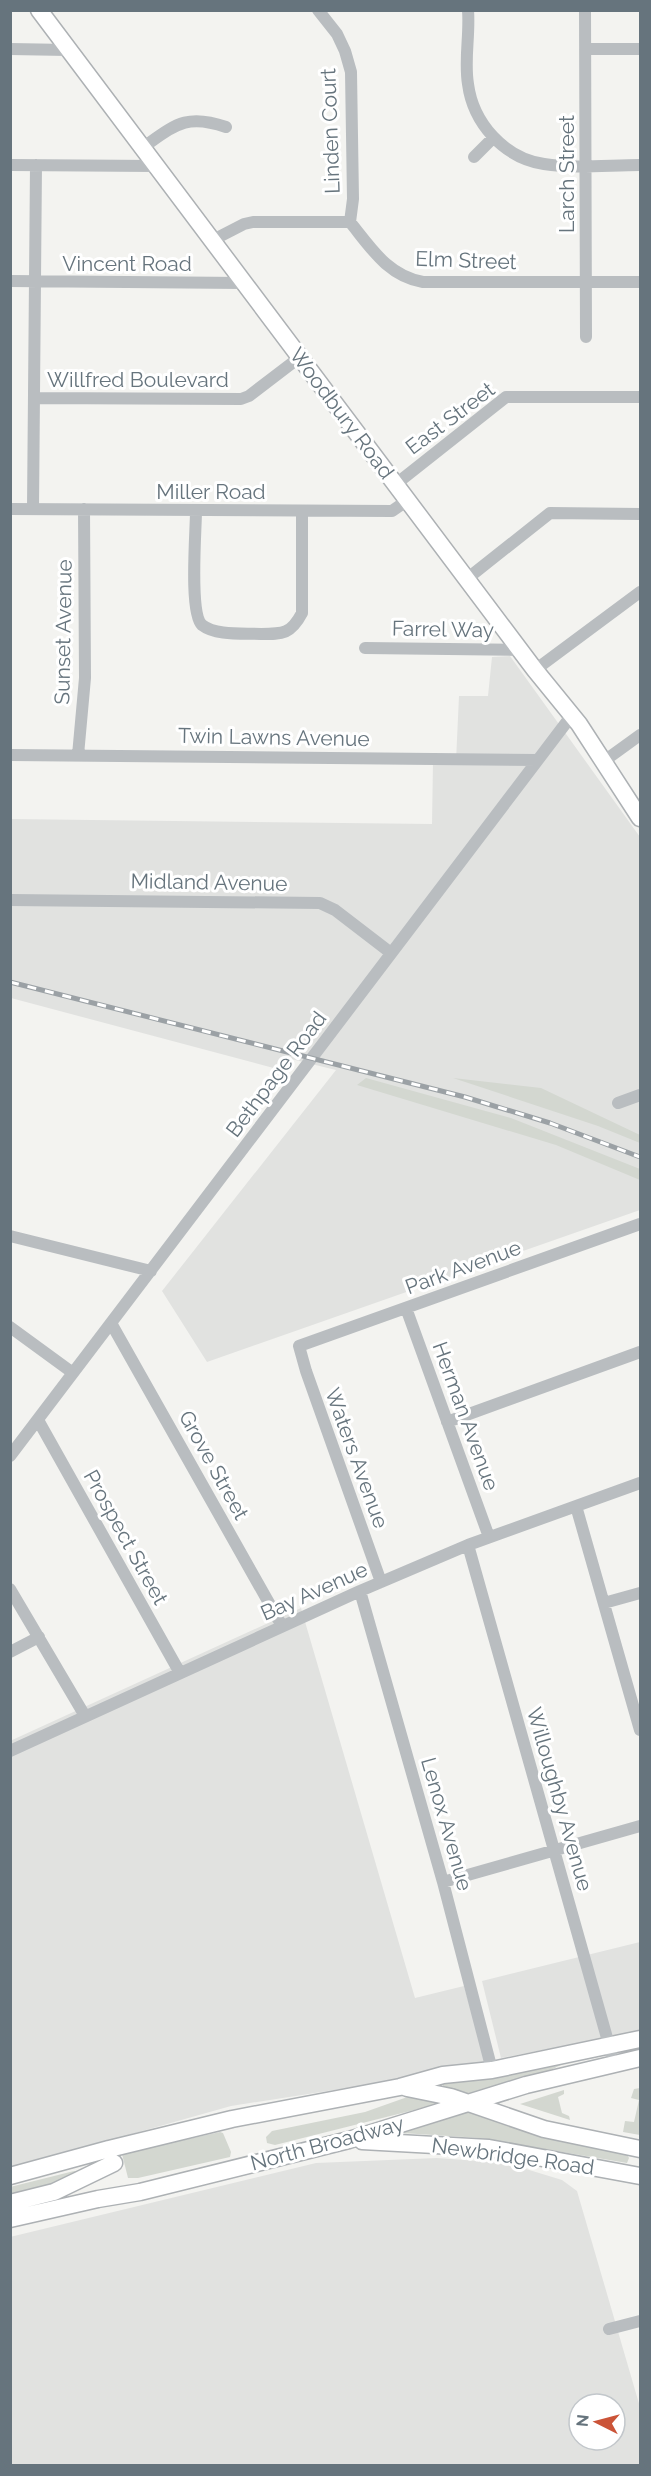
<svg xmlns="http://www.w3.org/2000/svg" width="651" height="2476" viewBox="0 0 651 2476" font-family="Raleway,sans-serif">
	<rect width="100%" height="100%" fill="#f3f3f0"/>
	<path fill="#e1e2e0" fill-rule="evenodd" d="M510 656 640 837V1210L207 1362 162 1291 336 1070 291 1059 281 1070 11 998 10 819 432 824 433 762 456 761 459 696H488L492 657Z
		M301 1608 415 1998 464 1986 487 2066 231 2106 11 2168 10 1741Z
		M640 1942V2031L501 2058 482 1981Z
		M437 2158 506 2163 562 2180 577 2191 640 2407V2465H11L10 2237 316 2163ZM579 2404H615V2440H579Z"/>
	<path fill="#d3d7d0" d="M366 1078 511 1118 640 1169V1180L556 1145 357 1085Z
		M453 1078 541 1088 640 1135V1143L598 1126Z
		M562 2060 563 2064 536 2077 469 2095 443 2086V2083Z
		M640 2088V2135L623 2132 625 2121 634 2122 639 2100 631 2098 634 2089Z
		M564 2090V2094L558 2097 562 2113 569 2116 570 2120 520 2104Z
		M413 2095 442 2103 275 2145 267 2143 266 2137 272 2131 365 2112Z
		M469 2108 627 2154 629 2158 627 2163 480 2138 402 2133 401 2129Z
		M220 2132 223 2133 231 2152 230 2157 138 2178H128L122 2154Z
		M74 2171 79 2172 80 2176 11 2199 10 2187Z"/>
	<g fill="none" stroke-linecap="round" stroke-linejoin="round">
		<g stroke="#adb1b4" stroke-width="19">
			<path id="major" d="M39 10 535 670 579 724 640 818
				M407 2088 451 2097 544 2129 640 2149
				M362 2141 489 2148 640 2176
				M10 2176 109 2149 232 2119 400 2087 443 2075 492 2070 640 2039
				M10 2203 54 2192 114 2163
				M10 2219 98 2199 140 2192 349 2140 526 2085 640 2058"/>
		</g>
		<path stroke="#b9bdc0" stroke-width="12" d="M318 10 337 34 345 51 351 72 353 199 350 222
			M468 10C470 35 464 60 468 84 473 123 504 158 544 164 575 169 609 165 640 165
			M585 10 586 337
			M10 49 68 50
			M585 49H640
			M142 148C175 125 186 113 226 127
			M474 157 493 138
			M10 165 155 166
			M350 222C371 248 388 276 423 282H640
			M211 241 244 224 253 222H350
			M10 281 243 283
			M34 398 241 399 249 396 300 357
			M396 484 506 397H640
			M10 509 392 511 408 500
			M33 509 36 165
			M196 511C196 531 189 613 202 625 216 636 244 633 261 634 283 634 291 634 302 613V511
			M468 578 550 513 640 514
			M365 648 522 650
			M535 670 640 592
			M10 755 537 760
			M78 755 85 678 84 509
			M604 761 640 735
			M10 900 320 903 335 910 391 953
			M618 1103 640 1095
			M10 1236 151 1271
			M406 1308 489 1537
			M111 1323 282 1626
			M10 1327 73 1373
			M38 1420 180 1673
			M447 1422 640 1352
			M10 1456 572 715
			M576 1506 640 1730
			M468 1545 611 2052
			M381 1582 306 1371 299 1346 640 1224
			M10 1589 85 1716
			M360 1591 443 1882 492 2070
			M604 1603 640 1593
			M10 1652 39 1637
			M10 1751 360 1591 468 1545 640 1483
			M443 1882 640 1826
			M609 2329 640 2321"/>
		<use href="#major" stroke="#fff" stroke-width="16"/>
		<g stroke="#9ba1a5" stroke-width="5">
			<path id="rail" d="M10 982 465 1097 550 1123 640 1157"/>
		</g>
		<use href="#rail" stroke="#fff" stroke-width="3" stroke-dasharray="9" stroke-linecap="butt"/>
	</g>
	<g text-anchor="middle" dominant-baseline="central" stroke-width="6" stroke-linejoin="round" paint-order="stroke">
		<g font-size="21" fill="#66747d" stroke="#fff">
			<text transform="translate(330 131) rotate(-92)">Linden Court</text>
			<text transform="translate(566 174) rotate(-90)">Larch Street</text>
			<text transform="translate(466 260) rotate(2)">Elm Street</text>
			<text x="127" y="263">Vincent Road</text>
			<text x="138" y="379">Willfred Boulevard</text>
			<text transform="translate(342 413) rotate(53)">Woodbury Road</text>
			<text transform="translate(450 418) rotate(-37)">East Street</text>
			<text x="211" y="491">Miller Road</text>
			<text transform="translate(443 629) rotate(1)">Farrel Way</text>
			<text transform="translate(63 632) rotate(-89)">Sunset Avenue</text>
			<text transform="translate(274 737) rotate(1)">Twin Lawns Avenue</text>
			<text transform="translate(209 882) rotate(1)">Midland Avenue</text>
			<text transform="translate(276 1074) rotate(-53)">Bethpage Road</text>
			<text transform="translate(463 1267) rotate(-20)">Park Avenue</text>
			<text transform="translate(466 1416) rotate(70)">Herman Avenue</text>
			<text transform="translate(357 1458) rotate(70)">Waters Avenue</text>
			<text transform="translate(214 1465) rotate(61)">Grove Street</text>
			<text transform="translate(126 1537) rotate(61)">Prospect Street</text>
			<text transform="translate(314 1591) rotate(-24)">Bay Avenue</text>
			<text transform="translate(560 1799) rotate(74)">Willoughby Avenue</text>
			<text transform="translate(447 1824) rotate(74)">Lenox Avenue</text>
			<text transform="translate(327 2143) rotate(-15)">North Broadway</text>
			<text transform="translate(513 2156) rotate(8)">Newbridge Road</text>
		</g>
	</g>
	<rect width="651" height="2476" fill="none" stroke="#66747d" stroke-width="24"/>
	<g transform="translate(597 2422) rotate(276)"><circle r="28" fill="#ffffff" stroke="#c2c7cb" stroke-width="1.5"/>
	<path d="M0-4.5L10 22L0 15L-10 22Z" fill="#cb5438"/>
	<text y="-9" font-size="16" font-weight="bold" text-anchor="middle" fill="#66747d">N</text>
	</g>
</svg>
